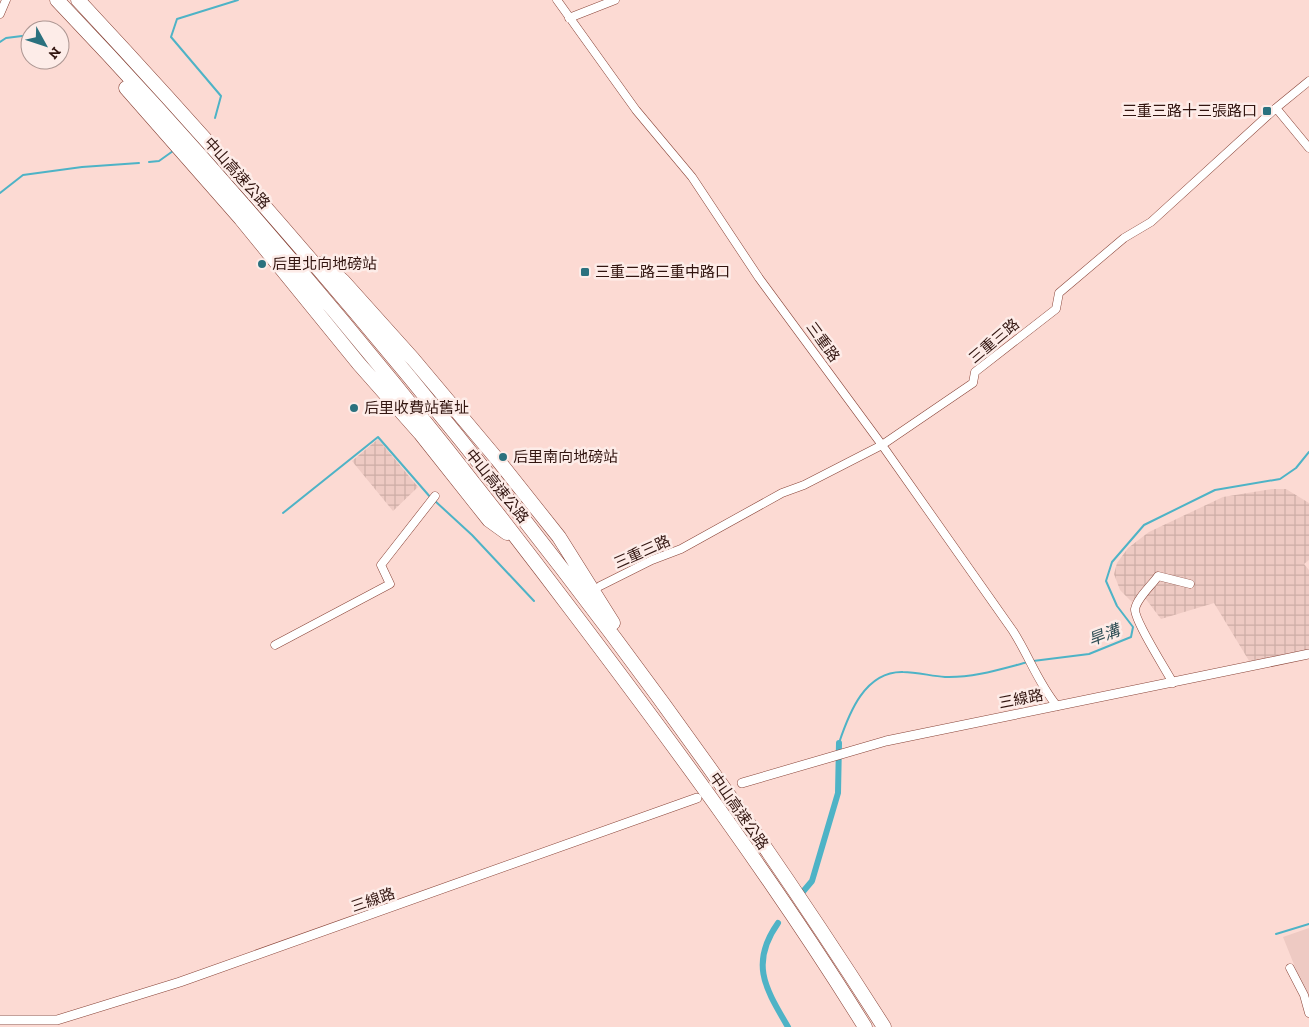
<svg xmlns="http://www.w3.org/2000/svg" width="1309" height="1027" viewBox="0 0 1309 1027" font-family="'Zilla Slab','Noto Sans TC',serif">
	<defs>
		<pattern id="industrial-grid" width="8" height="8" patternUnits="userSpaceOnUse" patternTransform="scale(1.25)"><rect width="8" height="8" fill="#eecac3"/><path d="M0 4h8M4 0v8" fill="none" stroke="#cdada6"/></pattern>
	</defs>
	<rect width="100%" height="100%" fill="#fcdad3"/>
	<path fill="#eecac3" d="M1309 928V1002L1283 937Z"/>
	<path fill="url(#industrial-grid)" d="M378 439 418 487 393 511 352 461Z
		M1272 489H1286L1309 503V560L1304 564 1309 570V650L1251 664 1214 603 1161 619 1142 594 1132 602 1120 590 1114 574 1117 563 1128 548 1149 532 1223 497Z"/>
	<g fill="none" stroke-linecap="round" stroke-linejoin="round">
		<path stroke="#4eb3c6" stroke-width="2" d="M0 42 6 38 30 35
			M215 118 221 96 171 37 177 19 238 0
			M149 162 159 161 173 151
			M0 193 23 175 82 167 139 163
			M435 501 472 535 534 601
			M283 513 378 437 431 498
			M1033 661 1089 654 1131 637 1133 627 1117 606 1106 581 1112 562 1144 525 1215 490 1280 479 1296 468 1309 452
			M839 743C849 713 865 671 903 672 917 672 931 676 945 677 973 678 1001 669 1028 662
			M1276 934 1309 924"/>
		<path stroke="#4eb3c6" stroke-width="6" d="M801 894 812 881 838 793 839 743
			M778 923C749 964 766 989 788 1027"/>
		<g stroke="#884337" stroke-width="9">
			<path id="minor" d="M557 0 636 110 692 177 759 278 882 445 1013 631C1029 656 1038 683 1057 706
				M0 14 6 0
				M569 18 615 0
				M1276 108 1309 148
				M600 586 652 560 681 549 782 493 804 485 882 445 973 383 975 372 1056 309 1059 293 1124 238 1151 222 1276 108 1309 81
				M275 645 390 584 381 565 435 496
				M1173 683C1166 670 1134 620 1135 609 1137 598 1152 585 1158 576L1190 584
				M1290 968 1304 995 1309 1013"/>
		</g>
		<g stroke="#884337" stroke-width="10">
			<path id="tertiary" d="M742 783 886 741 1309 654
				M0 1020H57L180 982 697 798"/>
		</g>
		<g stroke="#884337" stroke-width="15">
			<path id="motorway" d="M57 0C240 192 410 396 570 608 673 744 775 882 865 1027
				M78 0C375 318 650 659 884 1027
				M126 88 241 219 359 364 420 433 489 520 507 533
				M323 263 343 281 413 359 497 459 559 537 613 623"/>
		</g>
		<use href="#minor" stroke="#fff" stroke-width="8"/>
		<use href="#tertiary" stroke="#fff" stroke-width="9"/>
		<use href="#motorway" stroke="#fff" stroke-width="14"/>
	</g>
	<g fill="#2b717e" stroke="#fdece8" stroke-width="2">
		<rect x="1262" y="106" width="10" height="10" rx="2.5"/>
		<circle cx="262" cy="264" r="5"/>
		<rect x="580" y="267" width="10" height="10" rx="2.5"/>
		<circle cx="354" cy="408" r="5"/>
		<circle cx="503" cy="457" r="5"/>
	</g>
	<g text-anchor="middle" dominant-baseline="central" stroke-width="5" stroke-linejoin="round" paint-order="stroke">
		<g font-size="15" fill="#321510" stroke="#fdece8" text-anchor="start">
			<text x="1257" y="111" text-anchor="end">三重三路十三張路口</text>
			<text x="272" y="264">后里北向地磅站</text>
			<text x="595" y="272">三重二路三重中路口</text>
			<text x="364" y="408">后里收費站舊址</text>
			<text x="513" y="457">后里南向地磅站</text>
		</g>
		<g font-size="15" fill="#321510" stroke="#fdece8">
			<text transform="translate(237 173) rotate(48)">中山高速公路</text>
			<text transform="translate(994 341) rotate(-40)">三重三路</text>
			<text transform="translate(823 342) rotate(54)">三重路</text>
			<text transform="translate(497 486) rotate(51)">中山高速公路</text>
			<text transform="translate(642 552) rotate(-24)">三重三路</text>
			<text transform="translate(1021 699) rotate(-11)">三線路</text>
			<text transform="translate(739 811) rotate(55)">中山高速公路</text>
			<text transform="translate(373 900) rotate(-19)">三線路</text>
		</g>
		<g font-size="16" font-style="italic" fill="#304f56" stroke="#fdece8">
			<text transform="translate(1104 635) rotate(-21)">旱溝</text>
		</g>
	</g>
	<g transform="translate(45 45) rotate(130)"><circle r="24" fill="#fdece8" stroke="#ac9692"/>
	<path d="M0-4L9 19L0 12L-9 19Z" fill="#2b717e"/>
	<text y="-8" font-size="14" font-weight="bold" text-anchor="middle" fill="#321510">N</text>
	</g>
</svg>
